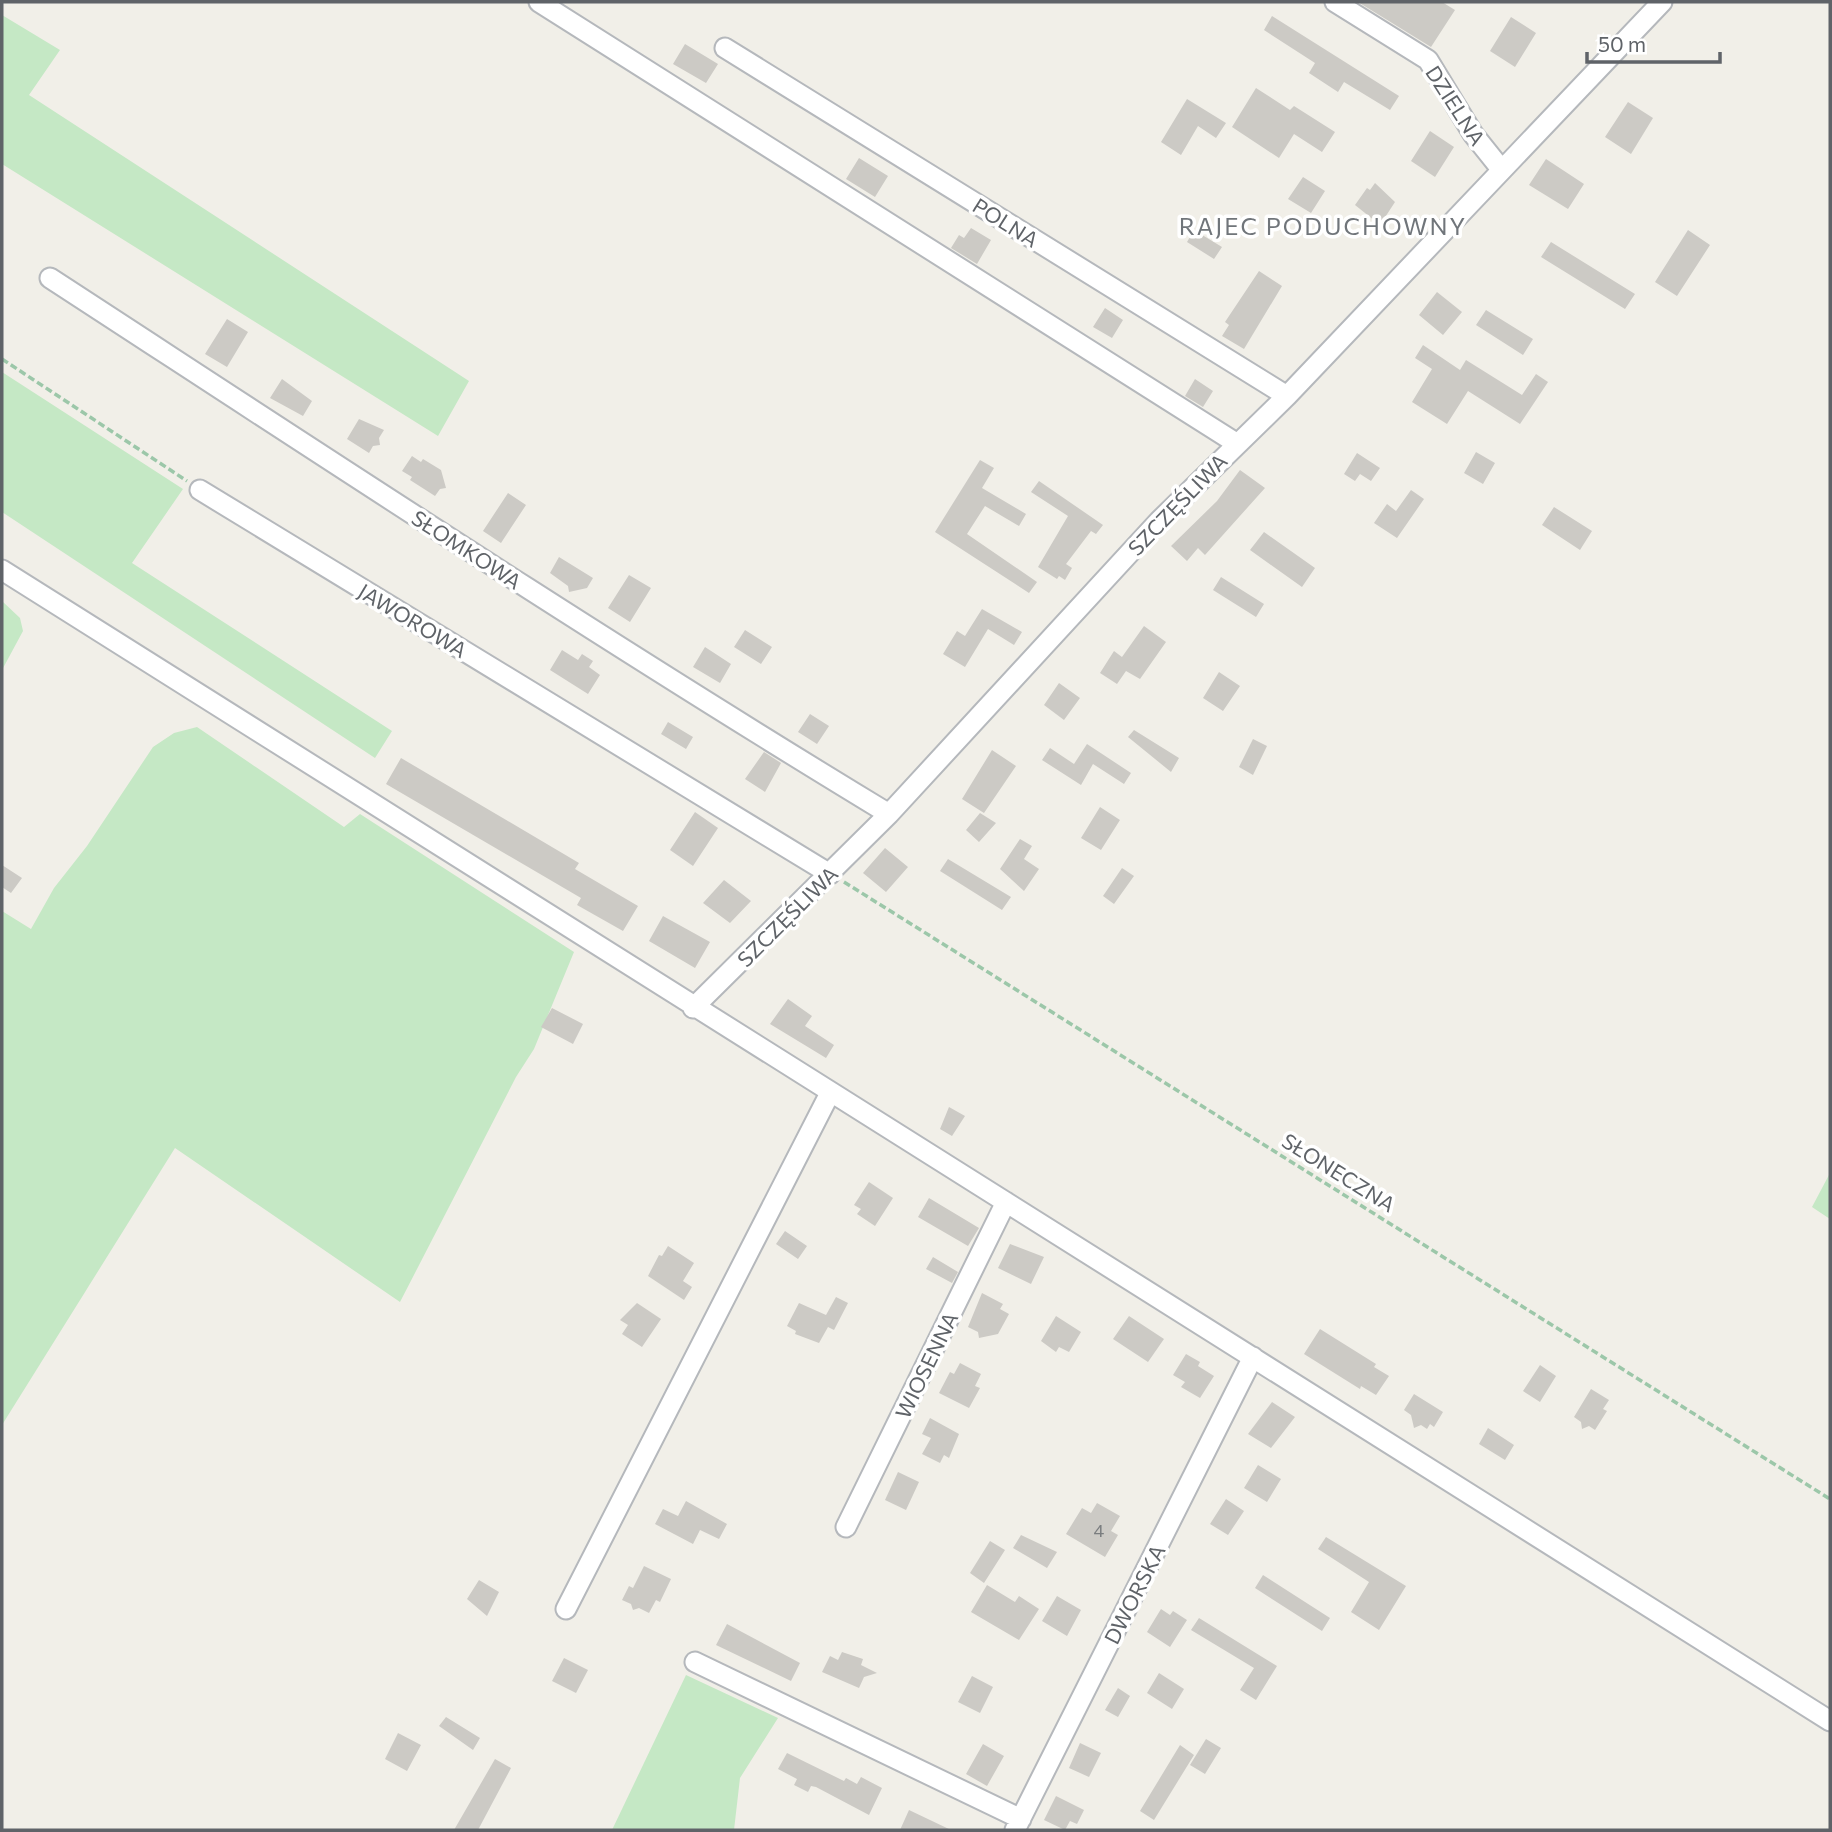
<svg xmlns="http://www.w3.org/2000/svg" width="1832" height="1832" viewBox="0 0 1832 1832" font-family="Commissioner,sans-serif">
	<rect width="100%" height="100%" fill="#f1efe8"/>
	<path fill="#c5e8c5" d="M2 15 60 50 29 95 469 381 438 436 2 164Z
		M2 372 183 489 132 563 392 731 375 758 2 512Z
		M2 601 20 618 23 631 2 670Z
		M197 727 344 827 360 814 574 952 534 1049 516 1077 400 1302 175 1148 2 1425V911L31 929 54 888 87 846 153 747 174 733Z
		M1830 1173V1219L1812 1207Z
		M686 1675 778 1718 740 1778 734 1830H612Z"/>
	<path fill="#cccac5" d="M1358 2H1442L1455 10 1431 47Z
		M1272 16 1399 96 1390 110 1344 82 1338 92 1309 73 1315 63 1264 30Z
		M1511 17 1536 33 1515 67 1490 51Z
		M685 44 718 64 706 83 673 64Z
		M1256 88 1290 110 1294 106 1335 132 1322 152 1294 134 1279 158 1232 127Z
		M1187 99 1226 123 1216 138 1198 126 1181 155 1161 142Z
		M1628 102 1653 118 1631 154 1605 137Z
		M1430 131 1454 147 1435 177 1411 161Z
		M859 158 888 176 875 197 846 179Z
		M1546 159 1584 184 1568 209 1529 185Z
		M1303 177 1325 191 1311 213 1288 199Z
		M1375 183 1395 202 1380 225 1355 205 1367 188 1370 190Z
		M971 228 991 240 977 264 951 248 959 235 964 238Z
		M1194 230 1222 247 1214 259 1187 242Z
		M1688 230 1710 245 1677 296 1655 282Z
		M1551 242 1635 294 1625 309 1541 257Z
		M1259 271 1282 286 1244 349 1222 336 1229 325 1225 322Z
		M1437 292 1462 312 1443 335 1419 315Z
		M1105 308 1123 320 1112 338 1093 327Z
		M1486 310 1533 339 1523 355 1476 325Z
		M227 319 248 332 227 367 205 354Z
		M1423 345 1460 370 1466 360 1522 395 1536 374 1548 382 1520 424 1468 391 1447 424 1412 402 1432 369 1415 358Z
		M282 379 312 401 303 416 270 398Z
		M1195 379 1213 391 1203 407 1185 396Z
		M359 419 384 430 379 438 380 445 373 446 369 453 347 439Z
		M1476 452 1495 463 1483 484 1464 473Z
		M1357 453 1380 468 1371 481 1360 474 1355 481 1344 474Z
		M412 456 421 462 423 459 441 470 446 488 440 489 435 496 410 480 412 477 402 471Z
		M980 460 994 468 982 488 1026 514 1019 526 985 506 967 534 1037 582 1029 593 935 532Z
		M1240 470 1265 488 1205 555 1198 548 1187 561 1171 546 1217 501Z
		M1039 481 1103 525 1096 534 1091 531 1066 564 1072 568 1065 580 1059 576 1057 579 1038 567 1068 516 1031 492Z
		M1411 490 1424 499 1397 538 1374 523 1387 504 1396 511Z
		M508 493 526 505 501 543 483 531Z
		M1554 507 1592 531 1580 550 1542 525Z
		M1264 532 1315 568 1302 587 1250 550Z
		M559 557 593 578 587 588 569 592 568 586 550 573Z
		M629 575 651 588 630 622 608 608Z
		M1221 577 1264 604 1256 617 1213 590Z
		M982 609 1022 632 1014 645 988 629 965 667 943 654 957 631 965 636Z
		M1144 626 1166 642 1140 679 1126 671 1117 684 1100 673 1114 651 1122 657Z
		M745 630 772 647 761 664 734 647Z
		M705 647 731 664 720 683 693 667Z
		M562 650 578 660 582 654 593 661 589 667 600 675 588 694 550 670Z
		M1219 672 1240 686 1223 711 1203 698Z
		M1059 683 1080 698 1064 720 1044 705Z
		M810 714 829 726 817 744 798 732Z
		M668 722 693 737 686 749 661 734Z
		M1134 730 1179 758 1171 772 1128 737Z
		M1253 739 1267 746 1253 775 1239 767Z
		M1087 744 1131 773 1124 784 1093 764 1081 785 1042 760 1050 748 1074 764Z
		M992 750 1016 766 984 813 962 799Z
		M764 752 781 763 765 792 745 779Z
		M401 758 579 863 575 869 638 906 623 931 577 905 581 898 386 784Z
		M1100 807 1120 820 1101 850 1081 838Z
		M695 812 718 828 693 866 670 850Z
		M980 813 996 823 979 842 966 830Z
		M1020 839 1032 846 1024 859 1039 869 1024 891 1000 869Z
		M885 848 908 867 886 892 863 873Z
		M948 859 1011 897 1002 910 940 871Z
		M2 865 22 878 11 893 2 887Z
		M1122 868 1134 876 1114 904 1103 896Z
		M724 880 751 901 730 923 703 903Z
		M663 916 710 942 695 968 649 941Z
		M788 999 812 1016 805 1026 834 1045 826 1058 770 1024Z
		M552 1008 583 1024 573 1044 541 1027Z
		M949 1107 965 1116 952 1136 940 1129Z
		M869 1182 893 1198 875 1226 857 1214 861 1209 854 1205Z
		M929 1198 979 1228 968 1246 918 1217Z
		M785 1231 807 1246 798 1259 776 1244Z
		M1010 1244 1044 1257 1031 1284 998 1268Z
		M668 1246 694 1263 683 1281 692 1287 684 1300 648 1276 659 1255 662 1256Z
		M933 1257 958 1272 952 1283 926 1269Z
		M982 1293 1003 1304 1000 1309 1009 1314 998 1334 979 1338 978 1332 968 1327Z
		M836 1297 848 1303 834 1330 828 1327 819 1343 795 1334 796 1331 787 1326 799 1303 826 1315Z
		M637 1303 661 1319 642 1347 622 1334 628 1325 620 1320Z
		M1056 1316 1081 1332 1069 1352 1059 1347 1056 1352 1041 1341Z
		M1129 1316 1164 1339 1148 1362 1113 1339Z
		M1320 1329 1376 1364 1374 1367 1389 1376 1376 1395 1361 1386 1360 1389 1304 1354Z
		M1186 1354 1200 1362 1198 1366 1214 1376 1200 1398 1181 1387 1185 1382 1173 1375Z
		M960 1363 981 1374 975 1386 980 1388 969 1408 939 1393 950 1372 954 1374Z
		M1540 1365 1556 1376 1540 1402 1523 1391Z
		M1591 1389 1609 1400 1603 1409 1607 1411 1595 1430 1589 1426 1582 1429 1581 1422 1574 1417Z
		M1414 1394 1443 1412 1434 1427 1430 1424 1427 1429 1421 1425 1414 1428 1411 1415 1404 1410Z
		M1272 1402 1295 1417 1271 1448 1248 1434Z
		M930 1418 959 1434 949 1458 944 1455 940 1463 922 1454 931 1438 922 1434Z
		M1488 1428 1514 1445 1505 1460 1479 1444Z
		M1258 1465 1281 1479 1267 1502 1244 1488Z
		M898 1472 919 1482 906 1510 885 1500Z
		M1226 1499 1244 1511 1228 1535 1210 1524Z
		M686 1501 727 1524 719 1539 700 1530 693 1544 655 1524 663 1509 678 1516Z
		M1097 1503 1120 1516 1111 1531 1118 1535 1105 1557 1066 1534 1082 1508 1091 1513Z
		M1021 1535 1057 1552 1047 1568 1013 1548Z
		M1326 1537 1406 1586 1379 1630 1351 1612 1369 1582 1318 1549Z
		M990 1541 1005 1550 984 1583 970 1573Z
		M644 1566 671 1579 660 1602 656 1600 649 1613 639 1608 633 1610 631 1604 622 1600 629 1586 633 1588Z
		M1263 1575 1330 1618 1322 1631 1255 1588Z
		M479 1580 499 1592 487 1616 467 1599Z
		M987 1585 1015 1602 1019 1596 1039 1609 1019 1640 971 1612Z
		M1057 1596 1081 1610 1067 1636 1042 1621Z
		M1161 1609 1170 1615 1173 1611 1187 1620 1170 1647 1147 1632Z
		M1199 1618 1277 1666 1256 1700 1240 1690 1254 1668 1191 1630Z
		M727 1624 800 1663 791 1681 716 1645Z
		M842 1652 863 1659 861 1665 877 1673 864 1677 859 1688 822 1672 830 1656 838 1660Z
		M564 1658 588 1670 576 1693 552 1681Z
		M1159 1673 1184 1689 1172 1709 1147 1693Z
		M972 1676 993 1687 980 1713 958 1702Z
		M1118 1688 1130 1696 1118 1717 1105 1710Z
		M446 1717 480 1738 473 1750 439 1726Z
		M398 1733 421 1745 407 1771 385 1759Z
		M1206 1739 1221 1748 1205 1774 1190 1765Z
		M1080 1743 1101 1753 1089 1777 1069 1768Z
		M983 1744 1004 1756 987 1786 966 1774Z
		M1180 1745 1194 1755 1154 1820 1140 1811Z
		M787 1753 844 1781 846 1778 857 1784 861 1777 882 1788 869 1815 816 1787 811 1786 808 1792 794 1785 797 1779 778 1769Z
		M495 1759 511 1768 478 1830H454Z
		M1056 1796 1084 1810 1077 1824 1070 1821 1065 1830 1044 1820Z
		M909 1810 951 1830H900Z"/>
	<g fill="none" stroke-linecap="round" stroke-linejoin="round">
		<g stroke="#b5b8bc" stroke-width="23">
			<path id="minor" d="M539 2 1236 443
				M1335 2 1428 60 1473 134 1501 169
				M725 48 1287 396
				M50 278C328 459 605 642 889 814
				M200 490 830 874
				M2 570 1830 1721
				M693 1008 889 814 1159 521 1287 396 1662 2
				M846 1527 1006 1202
				M566 1609 830 1093
				M695 1662 1021 1819
				M1015 1830 1253 1357"/>
		</g>
		<path stroke="#9cc7a9" stroke-width="3.5" stroke-dasharray="7 3.5" stroke-linecap="butt" d="M2 359 187 481
			M844 882 1830 1499"/>
		<use href="#minor" stroke="#fff" stroke-width="19"/>
	</g>
	<g text-anchor="middle" dominant-baseline="central" stroke-width="7" stroke-linejoin="round" paint-order="stroke">
		<g font-size="18" fill="#7a7d7f">
			<text x="1099" y="1530">4</text>
		</g>
		<g font-size="21" fill="#5f6368" stroke="#fff">
			<text transform="translate(1456 105) rotate(57)">DZIELNA</text>
			<text transform="translate(1006 222) rotate(32)">POLNA</text>
			<text transform="translate(1177 504) rotate(-46)">SZCZĘŚLIWA</text>
			<text transform="translate(467 549) rotate(33)">SŁOMKOWA</text>
			<text transform="translate(413 620) rotate(31)">JAWOROWA</text>
			<text transform="translate(787 916) rotate(-45)">SZCZĘŚLIWA</text>
			<text transform="translate(1339 1172) rotate(32)">SŁONECZNA</text>
			<text transform="translate(926 1365) rotate(-64)">WIOSENNA</text>
			<text transform="translate(1134 1594) rotate(-63)">DWORSKA</text>
		</g>
		<g font-size="24" letter-spacing="2" fill="#70757a" stroke="#fff">
			<text x="1323" y="225">RAJEC PODUCHOWNY</text>
		</g>
	</g>
	<rect width="1832" height="1832" fill="none" stroke="#5f6368" stroke-width="7"/>
	<path d="M1587 52v10h133v-10" fill="none" stroke="#5f6368" stroke-width="3.5"/>
	<text x="1598" y="52" font-size="21" fill="#5f6368" stroke="#ffffff" stroke-width="5" paint-order="stroke">50 m</text>
</svg>
